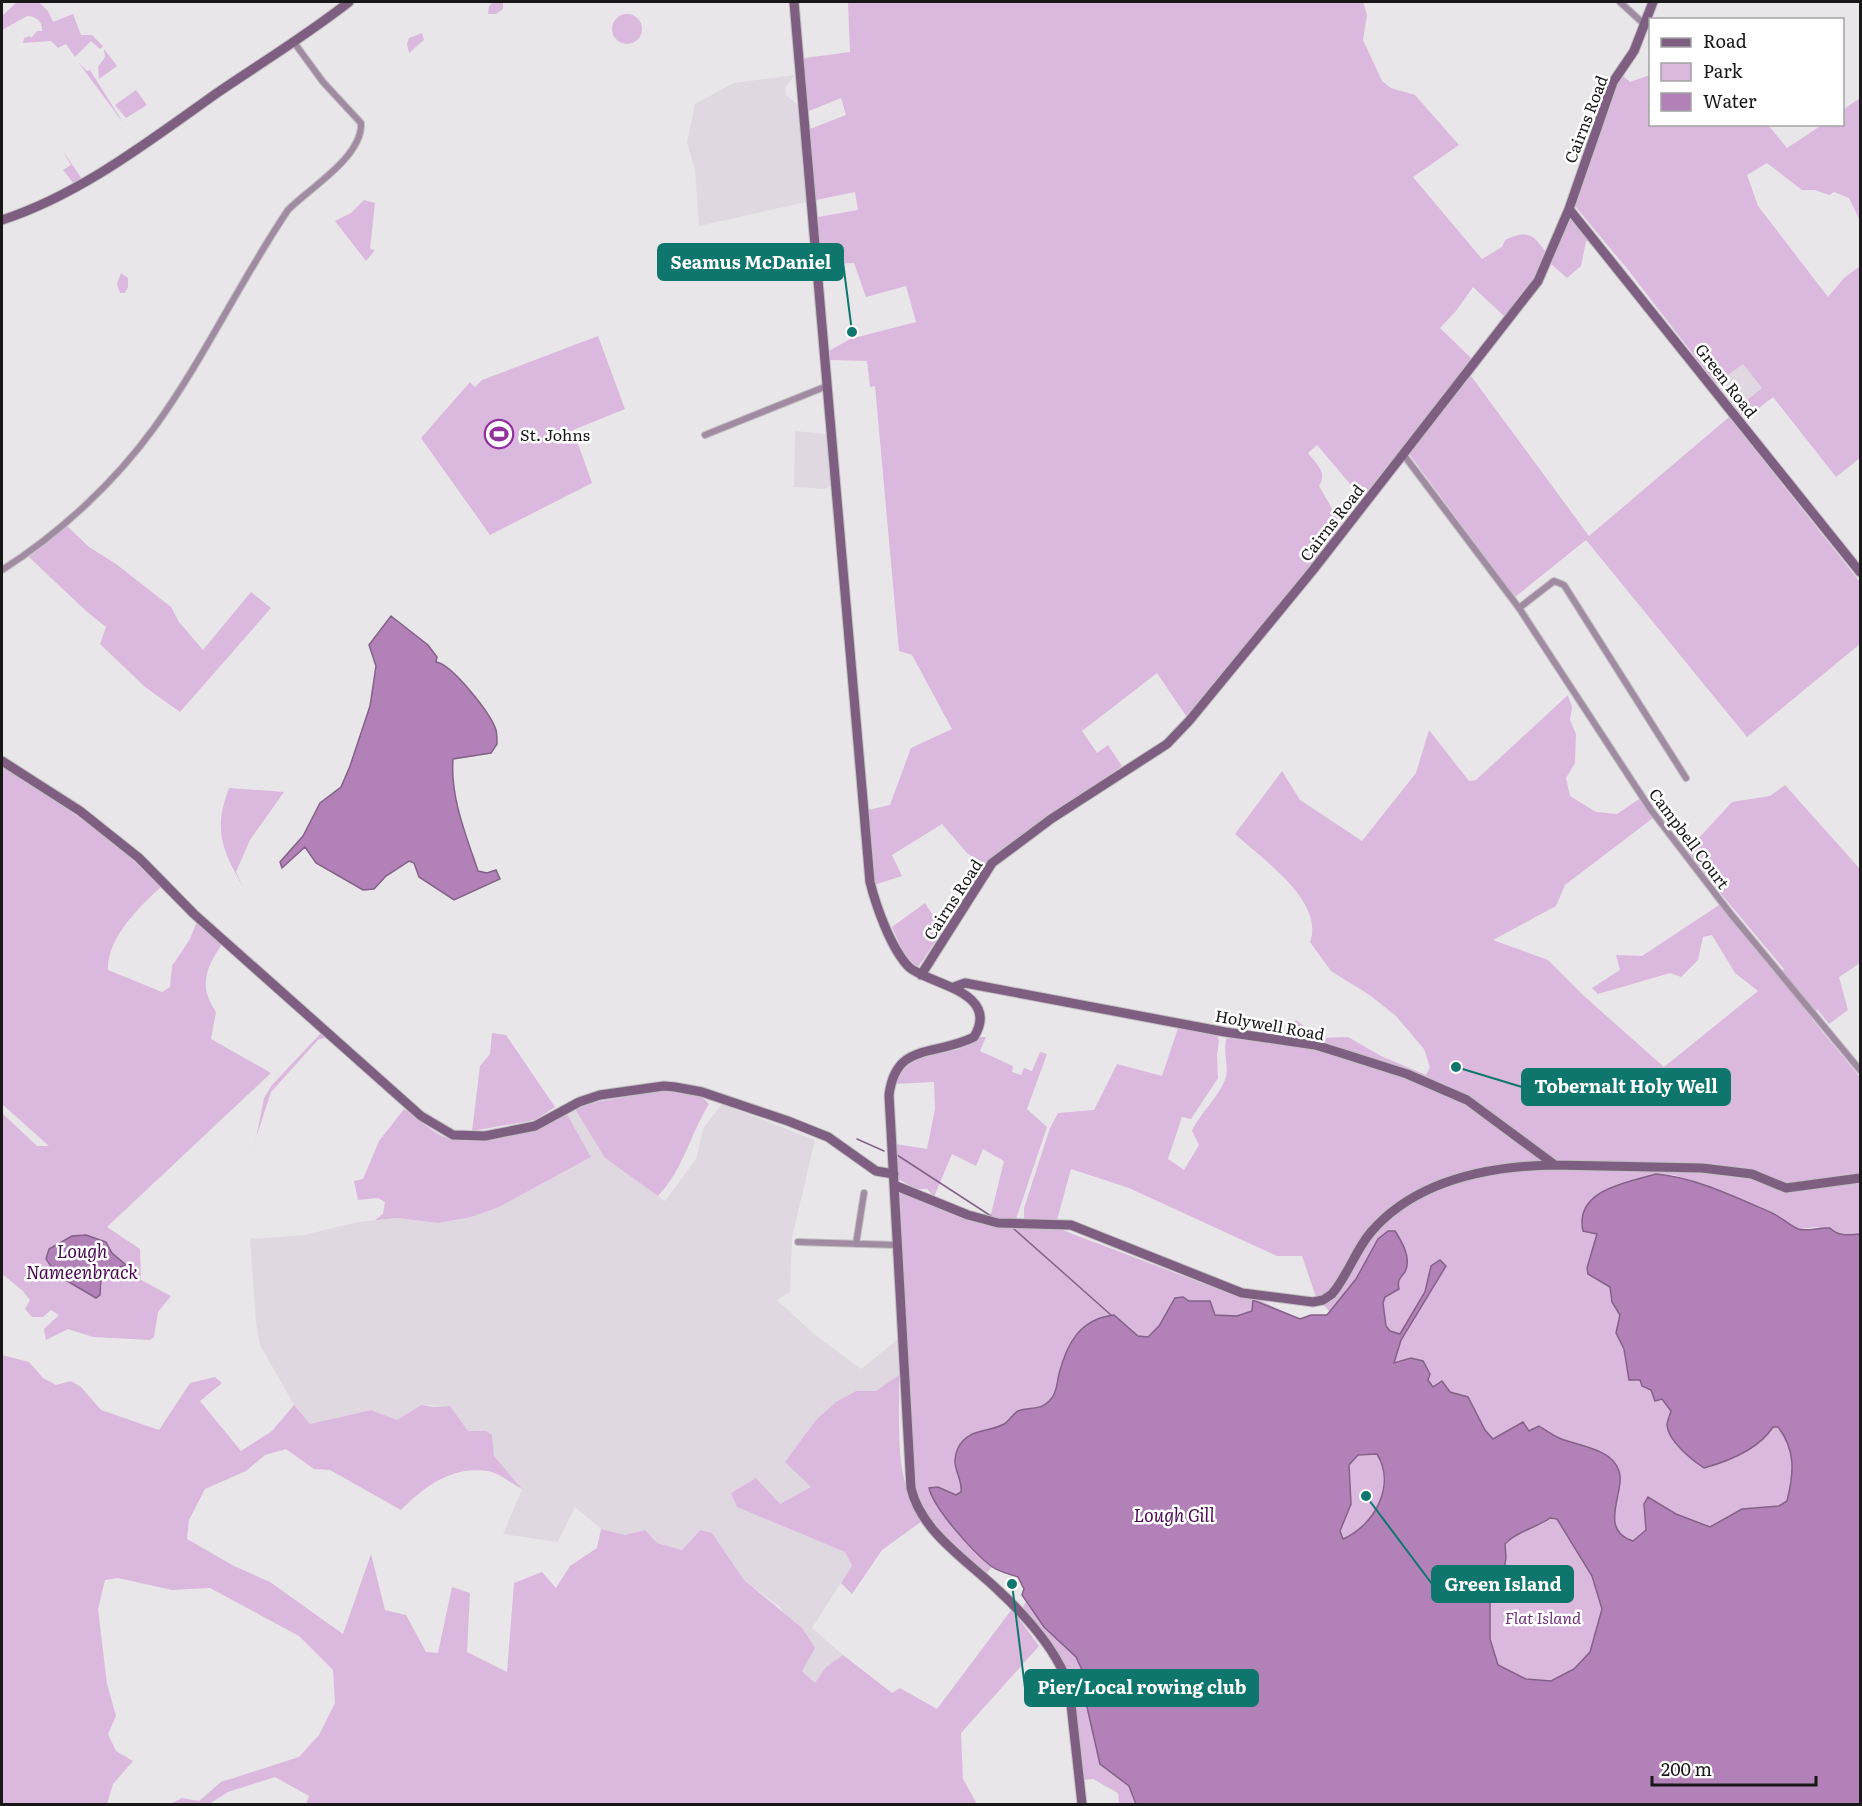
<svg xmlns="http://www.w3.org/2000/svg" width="1862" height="1806" viewBox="0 0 1862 1806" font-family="Literata,serif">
	<rect width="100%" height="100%" fill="#e9e6e9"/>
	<path fill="#e0d8e1" d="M795 75 785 88 786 95 798 105 800 117 806 202 699 226 695 170 687 142 695 104 734 83Z
		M1743 364 1762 388 1736 409 1716 384Z
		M795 431 826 434 831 485 825 489 794 487Z
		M722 1104 815 1140 792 1238 790 1292 777 1300 813 1333 861 1369 898 1339 899 1375 876 1391H856L836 1402 812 1487 780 1504 737 1507 845 1552 852 1566 812 1628 843 1655 826 1667 815 1684 802 1671 781 1608 744 1580 712 1533 699 1530 682 1550 657 1543 645 1530 625 1535 601 1529 575 1507 558 1542 503 1534 522 1489 494 1456 492 1435 486 1431H468L449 1406 421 1405 397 1420 371 1410 310 1424 294 1405 260 1345 256 1323 250 1239 304 1235 358 1222 398 1218 438 1223 499 1207 591 1157 567 1114 575 1109 605 1158 665 1201 696 1159 703 1129Z"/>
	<path fill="#dbb8de" d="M17 2H39L48 11 53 22 73 14 81 35H92L103 46 100 49 91 41 75 57 66 44 58 48 51 41 23 43 24 38 30 36 31 38 37 31H42C43 22 36 16 27 16L2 30V16Z
		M493 2H503V9L496 14H488L489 6Z
		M848 2H1363L1367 15 1363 40 1382 81 1391 88 1415 95 1459 145 1413 177 1482 259 1502 247 1505 240C1525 231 1532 232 1545 251L1535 278 1506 318 1473 287 1456 311 1440 328 1472 359 1362 498 1317 445 1308 453C1316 464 1328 472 1319 486L1341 524 1312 567 1186 716 1157 673 1082 731 1097 753 1108 745 1122 766 1001 850 985 865 967 853 942 824 892 855 902 876 874 885 868 810 890 805 911 748 952 729 912 655 899 651 875 386 870 387 867 361 830 360 829 351 850 339 916 322 906 286 866 297 854 263 821 265 818 217 858 210 855 192 816 200 810 129 846 115 841 98 809 111 803 62 805 58 850 52Z
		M612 29a15 15 0 1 1 30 0a15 15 0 1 1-30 0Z
		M422 33 424 40 409 53 407 44 409 38Z
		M104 49 117 66 99 79 98 67 105 57Z
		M78 62 87 71 90 70 124 124Z
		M1622 75 1630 82 1650 75V124L1768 125 1787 148 1822 125 1842 124 1843 110 1860 98V221L1849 198 1834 192 1829 195 1815 190H1802L1767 163 1747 175 1758 206 1828 297 1844 278 1860 266V458L1836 477 1773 397 1745 419 1736 409 1762 388 1743 364 1716 384 1629 271 1575 206 1615 83Z
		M136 90 147 105 126 118 115 105Z
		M63 151 82 179 74 184 63 170 71 165Z
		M364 200 375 203 370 249 375 250 366 261 335 221 351 213Z
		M1569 209 1593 241H1586L1581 266 1567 278 1551 264Z
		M121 273 128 278V287L125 293H120L117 284Z
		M598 336 625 409 573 430 592 483 490 535 421 438 470 382 475 387 482 380Z
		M1471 376 1589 536 1729 417 1860 582V644L1747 737 1586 540 1515 597 1409 454Z
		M67 526 89 547 116 564 171 607 179 622 203 650 251 592 271 608 180 712 145 687 100 644 106 627 86 611 29 557Z
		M1568 695 1572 707 1570 720 1576 734 1575 763 1566 778 1570 796 1596 812 1617 814 1639 799 1653 818 1565 885 1556 906 1493 940 1548 960 1584 996 1664 1067 1758 991 1735 973 1712 935 1703 937 1698 960 1681 977 1670 973 1598 994 1592 988 1620 970 1616 955 1642 956 1719 905 1777 975 1784 969 1686 852 1732 802 1770 796 1785 785 1860 869V963L1839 977 1848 1010 1829 1024 1817 1009 1812 1019 1860 1077V1234L1842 1235 1818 1227 1798 1229 1769 1211 1695 1182 1674 1175 1655 1174 1646 1177 1778 1427C1796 1450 1794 1473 1787 1501L1779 1506 1742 1509 1710 1527 1676 1514 1658 1502 1644 1504 1646 1530 1633 1541 1557 1519 1592 1576 1602 1609 1590 1652 1574 1669 1551 1681 1526 1679 1498 1665 1490 1639V1603L1503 1581 1385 1471C1390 1489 1374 1518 1360 1531 1356 1535 1349 1537 1343 1539L1340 1531 1351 1503 1349 1465 1020 1541 1006 1574 992 1567 986 1574 949 1541 918 1502 913 1471 900 1192 987 1225 1020 1229 1057 1228 1215 1288 1261 1301 1300 1319 1331 1313 1316 1297 1302 1256H1277L1129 1188 1071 1169 1057 1220H1024V1208L1050 1128 1058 1113 1094 1110 1117 1064 1162 1076 1178 1028 1217 1035 1219 1041 1217 1055 1218 1078 1191 1119 1182 1117 1168 1159 1184 1170 1199 1145 1192 1131C1200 1113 1220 1096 1226 1077 1229 1066 1223 1054 1226 1039L1233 1037 1272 1044 1296 1020 1320 1038 1348 1037 1381 1056 1426 1075 1430 1067 1424 1049 1396 1016 1371 996 1331 971 1310 942C1325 901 1262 859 1235 834L1282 771 1300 800 1362 841 1416 773 1429 730 1469 781 1476 780Z
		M2 767C58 803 115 837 161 887 139 907 107 938 108 970L162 992 170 987 172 966 190 939 197 921 222 944C206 968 198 986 216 1012L211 1039 271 1073 107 1227 140 1249 141 1280 171 1296 158 1312 154 1337 150 1340 93 1337 68 1329 46 1340 44 1329 59 1315 51 1310 43 1317H32L25 1309 30 1300 23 1291 2 1274V1113L37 1146H49L2 1104Z
		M229 788 284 792 250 840 236 872 243 887C222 849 213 830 229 788Z
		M925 903 936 920 947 925 918 967C904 957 899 943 892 927Z
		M322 1032 326 1037 318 1040 271 1092 256 1138 248 1179 264 1098 272 1085Z
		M492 1033 506 1035 555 1107 535 1120 472 1131 480 1066 490 1054Z
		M980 1037H986L980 1051 1013 1066 1012 1072 1021 1075 1024 1068 1032 1071 1040 1052 1047 1054 1027 1109 1047 1127 1016 1219 990 1218 1004 1161 983 1149 976 1166 952 1154 934 1197 927 1189H916L898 1179 896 1144 927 1149 935 1109 934 1082 893 1084C917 1042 951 1063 980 1037Z
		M664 1090 702 1097 709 1104C689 1136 685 1167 658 1196L605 1158 575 1109 596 1102Z
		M404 1109C418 1118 435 1136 451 1139 490 1147 533 1131 567 1114L591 1157 499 1207 471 1217 438 1223 398 1218 375 1220 383 1214 385 1202 378 1198 358 1200 354 1181 363 1179 379 1141Z
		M2 1355 29 1362 43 1378 56 1385 71 1381 81 1387 101 1410 159 1430 190 1383 215 1377 222 1383 200 1401 241 1451 272 1431 294 1405 310 1424 371 1410 397 1420 421 1405 434 1407 450 1406 468 1431H486L492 1435 494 1456 522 1489C512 1484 499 1473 488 1471 451 1466 425 1486 401 1510L330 1470 314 1469 286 1449 265 1455 246 1471 205 1489 189 1520 187 1539 234 1566 270 1582 343 1634 371 1554 385 1610 406 1615 426 1652 438 1653 452 1587 470 1593 467 1652 507 1672 514 1583 542 1572 556 1588 570 1566 597 1548 601 1529 625 1535 645 1530 657 1543 682 1550 700 1530 712 1533 744 1580 802 1628 815 1648 802 1671 815 1683 826 1667 843 1655 892 1693 900 1688 937 1709 1012 1609 1039 1646 961 1733 963 1779 977 1804H306L309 1796 275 1777 228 1792 209 1804H170L182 1798 199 1801 221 1782 299 1757 319 1735 335 1703 333 1670 299 1636 210 1588 172 1590 118 1578 105 1580 98 1609 107 1684 116 1716 108 1734 116 1751 133 1761 113 1784 107 1804H2Z
		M899 1375C900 1426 893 1478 922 1521L882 1550 852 1594 841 1583 852 1566 845 1552 737 1507 731 1493 756 1478 780 1504 811 1487 785 1462 816 1420 836 1402 856 1391H876Z
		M1026 1602 1044 1627 1076 1656 1082 1670 1084 1694 1100 1764 1129 1786 1136 1804H1119L1118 1793 1093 1779 1083 1780 1073 1686 1066 1667 1021 1610Z"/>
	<path fill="#b281b8" stroke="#846288" stroke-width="1.5" fill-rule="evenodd" d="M391 616 428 645 437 657 436 662C452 664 491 714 496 730 497 734 497 740 497 744L491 753 453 759C450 797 466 835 478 871L487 873 496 870 500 879 454 900 419 877 414 863 409 861 386 876 374 889 363 890 316 863 305 847 282 868 280 862 303 836 320 803 341 787 350 766 370 706 376 666 369 645Z
		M1656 1174C1694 1177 1735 1197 1770 1212 1780 1216 1789 1225 1798 1229 1806 1232 1821 1227 1830 1228 1839 1237 1849 1235 1860 1234V1804H1136L1129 1786 1100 1764 1084 1694 1082 1670 1076 1657 1044 1627 1022 1595 1024 1589 1018 1577C1009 1574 999 1572 991 1566 973 1552 934 1509 929 1488L938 1487 956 1495 961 1492C963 1476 949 1467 958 1448 968 1428 988 1433 1004 1424 1009 1421 1013 1414 1018 1411 1030 1406 1040 1412 1051 1399 1057 1393 1057 1382 1059 1374 1067 1343 1080 1319 1114 1315L1138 1336 1148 1337 1159 1326 1175 1298 1183 1297 1189 1301H1210L1215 1315 1237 1316 1252 1311 1253 1300 1300 1319 1311 1315H1327L1356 1279 1378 1239 1388 1231H1395C1402 1242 1412 1258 1405 1272 1400 1278 1397 1280 1399 1289L1385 1297 1383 1303 1386 1326 1390 1331 1400 1334 1425 1292 1431 1266 1440 1260 1446 1266 1401 1340 1394 1363 1411 1358 1423 1361 1430 1374 1428 1380 1433 1387 1442 1381 1450 1392 1468 1397 1485 1430 1493 1439 1523 1422 1529 1431 1539 1426C1545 1430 1552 1435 1559 1438 1577 1446 1612 1448 1619 1471 1626 1491 1597 1530 1633 1541L1646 1530 1644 1504 1648 1497 1676 1514 1710 1527 1742 1509 1779 1506 1787 1501C1794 1473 1796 1450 1778 1427H1773C1759 1449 1729 1461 1704 1468 1692 1460 1668 1441 1667 1425 1667 1421 1670 1415 1671 1411L1662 1399 1655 1401 1651 1390 1642 1386 1640 1380H1629L1624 1349 1616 1333 1620 1315 1612 1302 1610 1287 1588 1274 1587 1268 1597 1234 1583 1231C1574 1190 1628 1182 1656 1174ZM1377 1454C1396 1485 1375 1525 1343 1539L1340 1531 1351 1504 1349 1465 1358 1455ZM1550 1518 1557 1519 1592 1576 1602 1609 1590 1652 1574 1669 1551 1681 1526 1679 1498 1665 1490 1639V1603L1503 1581 1506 1557 1505 1544C1517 1531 1536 1528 1550 1518Z
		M86 1235 106 1242 112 1253 126 1265 113 1269 109 1275 101 1277 100 1295 96 1298 62 1278 61 1273 52 1268 46 1259 49 1249 72 1236Z"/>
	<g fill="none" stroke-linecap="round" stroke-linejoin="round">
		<path stroke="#846288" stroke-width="1.5" d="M857 1139 884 1151
			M897 1155 991 1216
			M1013 1228 1111 1315"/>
		<g stroke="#c4c1c4" stroke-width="8">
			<path id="street" d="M1620 2 1645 25
				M705 435 827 386
				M1403 454 1519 608 1651 810 1730 913 1860 1070
				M2 570C59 534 114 483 154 428 204 359 240 281 288 210 308 189 363 157 361 123L323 82 293 41
				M1519 608 1554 581 1564 585 1686 778
				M798 1242 897 1245
				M856 1244 864 1193"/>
		</g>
		<g stroke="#c4c1c4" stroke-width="11">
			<path id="secondary" d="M794 2 870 882C876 906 891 949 909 967 927 984 1002 991 974 1037 935 1057 896 1041 889 1095L911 1488C921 1532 968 1561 999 1591 1026 1616 1057 1651 1069 1686L1082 1804
				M1569 209 1860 572
				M2 220C81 194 149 141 217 93 261 63 307 35 349 2
				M2 761 80 811 139 858 194 914 421 1116 453 1135 485 1136 535 1126 579 1102 600 1095 664 1086 675 1087 702 1092 788 1121 828 1137 876 1171 894 1174
				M921 975 992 863 1051 819 1167 744 1189 721 1313 570 1520 304 1538 281 1569 209 1613 82 1634 51 1653 2
				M954 987 965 983 1225 1032 1315 1045 1341 1053 1407 1074 1467 1100 1555 1165
				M894 1185 968 1215 998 1223 1071 1225 1242 1293 1313 1302 1323 1300 1332 1294C1348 1275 1355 1251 1371 1232 1416 1180 1490 1166 1555 1165L1702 1168 1752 1174 1786 1188 1860 1178"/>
		</g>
		<use href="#street" stroke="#a18ba3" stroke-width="6"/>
		<use href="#secondary" stroke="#7e5f82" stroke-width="9"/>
	</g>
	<defs>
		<g id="stadium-ring" transform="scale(1.5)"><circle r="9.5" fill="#fff" stroke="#91329c" stroke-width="1.5"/><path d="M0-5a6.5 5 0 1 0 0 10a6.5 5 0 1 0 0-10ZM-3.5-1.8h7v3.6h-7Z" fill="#91329c"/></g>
	</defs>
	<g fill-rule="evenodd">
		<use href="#stadium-ring" x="499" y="434"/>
	</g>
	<g text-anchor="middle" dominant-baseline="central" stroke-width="5" stroke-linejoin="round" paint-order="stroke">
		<g font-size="16" fill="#191819" stroke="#fff">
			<text transform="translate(1585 119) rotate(-69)">Cairns Road</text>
			<text transform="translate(1727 380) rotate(52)">Green Road</text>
			<text transform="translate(1331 522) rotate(-52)">Cairns Road</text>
			<text transform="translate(1690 838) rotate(53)">Campbell Court</text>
			<text transform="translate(952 899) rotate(-57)">Cairns Road</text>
			<text transform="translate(1270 1024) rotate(10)">Holywell Road</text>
		</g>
		<g font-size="16" fill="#191819" stroke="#fff" text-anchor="start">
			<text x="520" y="434">St. Johns</text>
		</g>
		<g font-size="16" font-style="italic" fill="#6f3276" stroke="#fff">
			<text x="1543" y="1617">Flat Island</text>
		</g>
		<g font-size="18" font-style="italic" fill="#490a50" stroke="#fff">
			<text x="82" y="1250">Lough<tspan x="82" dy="21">Nameenbrack</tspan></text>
			<text x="1174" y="1514">Lough Gill</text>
		</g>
	</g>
	<path fill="none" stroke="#0f766e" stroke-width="2" d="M852 332L843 262M1456 1067L1522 1087M1366 1496L1432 1584M1012 1584L1025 1688"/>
	<g fill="#0f766e" stroke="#fff" stroke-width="2">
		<circle cx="852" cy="332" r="6"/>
		<circle cx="1456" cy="1067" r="6"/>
		<circle cx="1366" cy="1496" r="6"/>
		<circle cx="1012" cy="1584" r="6"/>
	</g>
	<g fill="#0f766e" stroke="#0f766e" stroke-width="2">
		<rect x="658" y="244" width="185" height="36" rx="6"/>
		<rect x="1522" y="1069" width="208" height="36" rx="6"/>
		<rect x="1432" y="1566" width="141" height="36" rx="6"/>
		<rect x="1025" y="1670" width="233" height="36" rx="6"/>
	</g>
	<g font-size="18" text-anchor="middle" font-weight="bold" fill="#fff">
		<text x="751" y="269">Seamus McDaniel</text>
		<text x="1626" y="1093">Tobernalt Holy Well</text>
		<text x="1503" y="1591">Green Island</text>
		<text x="1142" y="1694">Pier/Local rowing club</text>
	</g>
	<rect width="1862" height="1806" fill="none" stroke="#191819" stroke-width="6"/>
	<rect x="1649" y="18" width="195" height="108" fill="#ffffff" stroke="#a3a3a3" stroke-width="1.5"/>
	<rect x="1661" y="38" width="30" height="9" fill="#7e5f82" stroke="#a3a3a3" stroke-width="1.5"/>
	<text x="1703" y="48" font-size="18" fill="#191819">Road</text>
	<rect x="1661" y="63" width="30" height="18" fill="#dbb8de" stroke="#a3a3a3" stroke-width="1.5"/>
	<text x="1703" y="78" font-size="18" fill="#191819">Park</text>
	<rect x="1661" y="93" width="30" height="18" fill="#b281b8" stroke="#a3a3a3" stroke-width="1.5"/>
	<text x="1703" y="108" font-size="18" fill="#191819">Water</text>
	<path d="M1652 1776v9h164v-9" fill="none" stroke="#191819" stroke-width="3"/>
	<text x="1661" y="1776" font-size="18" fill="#191819" stroke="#ffffff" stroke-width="4.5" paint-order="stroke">200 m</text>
</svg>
